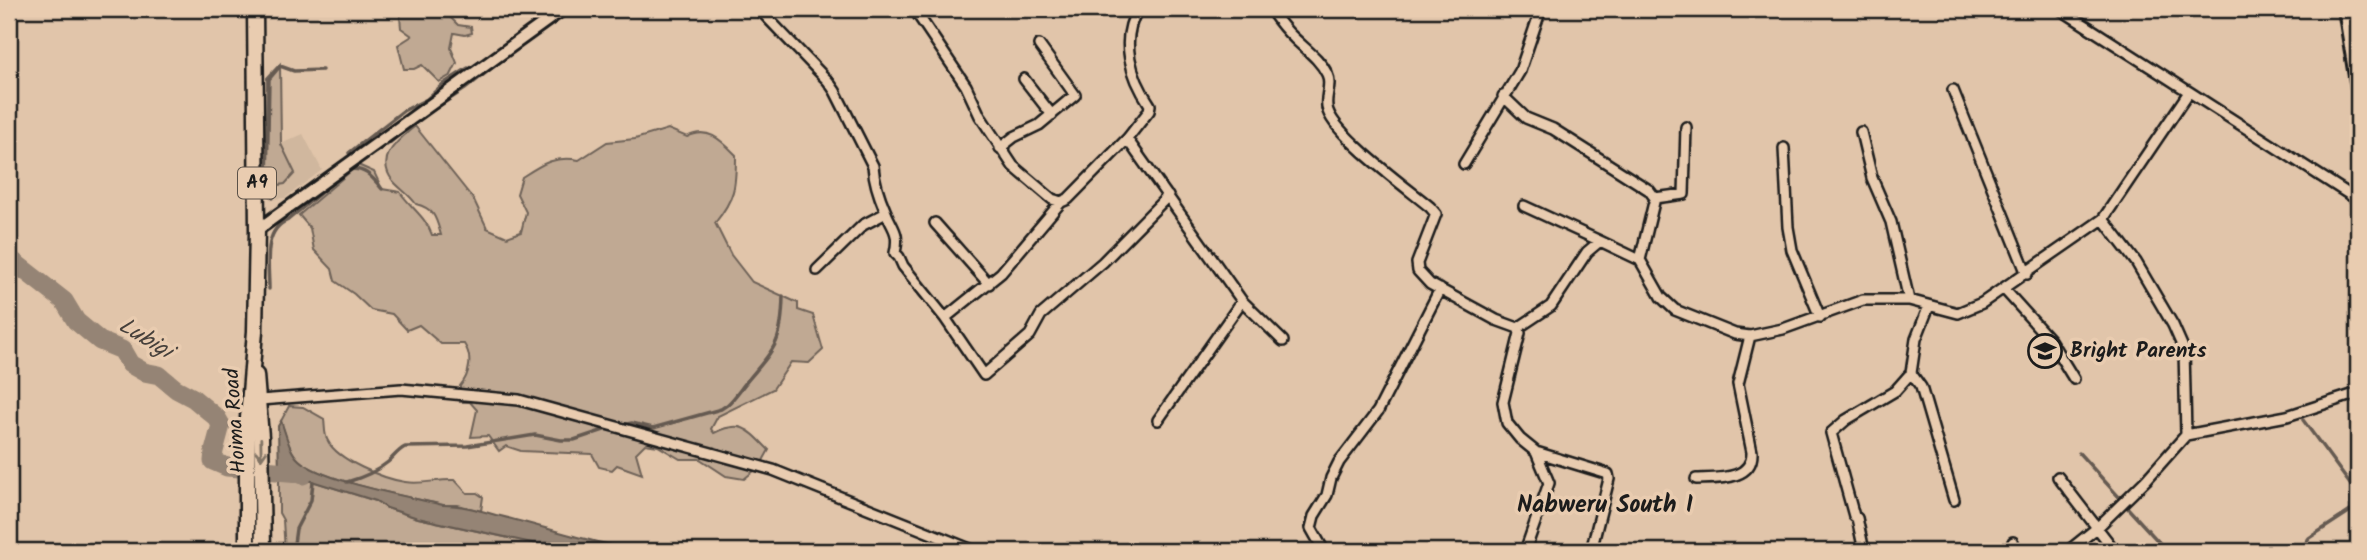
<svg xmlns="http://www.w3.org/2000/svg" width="2367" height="560" viewBox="0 0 2367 560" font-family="Kalam,sans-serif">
	<rect width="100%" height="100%" fill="#e1c5aa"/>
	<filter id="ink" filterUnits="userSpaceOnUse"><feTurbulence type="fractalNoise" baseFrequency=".0143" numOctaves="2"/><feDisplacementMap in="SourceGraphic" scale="14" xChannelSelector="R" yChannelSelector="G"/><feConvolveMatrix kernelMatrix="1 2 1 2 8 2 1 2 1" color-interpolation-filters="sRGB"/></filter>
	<g filter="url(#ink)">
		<path fill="#d0b79e" d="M303 134 322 170 285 198 271 199 267 196 265 187 285 184 281 144Z"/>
		<path fill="#c0a993" stroke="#6e6258" stroke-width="2" d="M404 9H442L458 25 471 27 472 33 465 35 454 33 451 48 457 63 451 75 439 82 422 65 414 69H404L398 45 412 36 401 28 400 17Z
			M280 64 281 144 295 173 285 184 265 187 267 78Z
			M415 126 474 200 487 228 507 237 521 232 526 212 517 194 522 177C542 164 555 155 579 160L607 142 635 139 668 129 687 137C708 126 721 140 736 155 736 187 735 198 715 223L731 255 752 282 798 303V310L813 315 823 350 809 363 791 362 773 389 718 416 711 429 714 433C742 419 749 430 769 450L760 466 744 479 726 476 700 459H680L658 446 645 444 636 453 642 474 617 465 612 470 599 467 592 454 521 451 506 446 499 451 488 436 471 437 477 410 470 402H460V386C470 374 473 357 464 344H441L419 325 407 330 392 314 371 310 354 294 335 281 332 269 314 250 310 228 299 215 358 165 374 172 382 189 400 192C411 208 426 217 432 235H441C436 218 435 209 416 204 409 194 400 189 393 181 374 157 399 140 415 126Z
			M289 406 303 407 324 419C325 426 324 435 328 441 337 460 384 479 405 482 422 485 438 479 455 480L467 493H477L483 497 481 511 458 505H443C410 497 321 481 299 460 289 451 285 434 281 421Z
			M296 476 376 501 387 508 418 518 569 551H285L283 520 279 513V477L290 479Z"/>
		<path fill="#958474" stroke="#655a51" stroke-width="2" d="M281 421C286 434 289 451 299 460 321 481 410 497 443 505 461 505 478 510 496 515 548 527 602 548 655 551H569L418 518 387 508 376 501 296 476 290 479 279 477 278 426Z"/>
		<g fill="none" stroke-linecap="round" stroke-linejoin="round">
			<path stroke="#655a51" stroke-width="3.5" d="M421 118 465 89 511 53
				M387 145 409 127
				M349 153 403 111 427 99 443 84 468 68
				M365 158 379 150
				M273 198 267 193V186L269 79 280 66 294 71 322 70
				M269 289C269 266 262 230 288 220L348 170C364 166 373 178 382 189
				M2303 420 2358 495
				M621 425 632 423 653 428 721 409 727 405C735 398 741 388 748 380 777 346 782 341 783 296
				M2079 453 2119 497
				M347 482C361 478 376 472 388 462 394 457 397 451 405 447L467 446 535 435 561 440H574L610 428
				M2124 504 2167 551
				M293 551 296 529 311 500 313 482
				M2300 551 2309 538 2358 506"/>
			<path stroke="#958474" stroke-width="19" d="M9 258 64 301 76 321 100 341 122 350 130 364 144 372 159 375 176 389 193 398 217 418 221 425 214 451 213 461 227 467 300 473 303 475"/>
			<g stroke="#1c1c1c" stroke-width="14">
				<path id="minor" d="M759 9 828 81 835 91 873 166C874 180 879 196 885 210 892 229 900 231 895 253L899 257 903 266 945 318 984 375 1030 335 1041 315 1103 262 1168 196
					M914 9 966 86 980 116 1013 166 1052 199 1061 202 1068 199 1127 139
					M1138 9C1119 40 1131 77 1150 105L1149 111 1127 139 1242 301 1283 341
					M1270 9C1277 19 1285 30 1294 38 1305 49 1320 59 1327 74 1333 86 1323 98 1328 111 1337 137 1407 188 1430 207L1436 214 1417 263 1418 271 1430 284 1496 320 1518 328 1520 333 1503 402 1507 423 1520 439 1536 452 1608 474 1609 479 1591 551
					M2060 9 2358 200
					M1024 79 1052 115
					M1953 90 2027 274
					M1503 96 1526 118 1553 129 1649 190 1655 198 1640 260 1661 297 1675 310 1735 334 1750 336 1783 329 1863 300H1909L1958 313 1982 303 2103 219 2136 262 2173 325 2184 350 2186 435 2287 416 2358 393
					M1861 132 1872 178 1891 222 1909 300
					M1000 148 1014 137 1039 125 1075 95 1039 45
					M1784 148 1788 227 1792 250 1820 317
					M1464 164 1520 71 1541 9
					M1655 198 1684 194 1686 127
					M1524 206 1600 241
					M2103 219 2189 92
					M935 223 989 284
					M817 270 863 225 886 213
					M2004 289 2050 340 2074 379
					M945 318 1001 273 1061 202
					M1518 328 1551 306 1587 252 1600 241 1640 260
					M1911 373 1921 387 1954 500
					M260 400 401 389 519 400 773 470 975 551
					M1158 420 1242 301
					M2058 477 2115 551
					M1696 479C1716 478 1753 481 1752 452L1738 384 1750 336
					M2013 542 2017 551
					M1324 551 1311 528 1314 516 1327 495 1331 478 1339 462 1378 411 1440 289
					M1525 551 1549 483 1536 452
					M1864 551 1857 518 1854 516 1831 433 1846 420 1895 391 1911 373 1916 339 1929 306
					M2068 551 2098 527 2146 480 2186 435"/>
			</g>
			<g stroke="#1c1c1c" stroke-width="16">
				<path id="tertiary" d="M257 230 563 9"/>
			</g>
			<g stroke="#1c1c1c" stroke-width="18">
				<path id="secondary" d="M2345 9 2358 89"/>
			</g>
			<g stroke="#1c1c1c" stroke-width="19">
				<path id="primary" d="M256 375 261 437 263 551
					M247 551V430L255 331 257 230 255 9"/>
			</g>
			<use href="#minor" stroke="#e9ccb0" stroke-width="9"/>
			<use href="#tertiary" stroke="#e9ccb0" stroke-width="10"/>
			<use href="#secondary" stroke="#e9ccb0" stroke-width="12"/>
			<use href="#primary" stroke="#e9ccb0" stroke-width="14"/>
		</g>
		<defs><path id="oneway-shaft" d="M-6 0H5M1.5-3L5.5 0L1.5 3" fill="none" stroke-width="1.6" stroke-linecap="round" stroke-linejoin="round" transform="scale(1.75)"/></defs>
		<use stroke="#827466" href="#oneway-shaft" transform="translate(261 449) rotate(89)"/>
	</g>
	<defs>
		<g id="school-ring" transform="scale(1.75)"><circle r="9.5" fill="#e9ccb0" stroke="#1c1c1c" stroke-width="1.5"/><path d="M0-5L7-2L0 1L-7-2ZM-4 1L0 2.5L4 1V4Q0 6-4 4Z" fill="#1c1c1c"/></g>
	</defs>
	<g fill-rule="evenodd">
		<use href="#school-ring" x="2045" y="351"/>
	</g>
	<g text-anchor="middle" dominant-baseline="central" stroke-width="7" stroke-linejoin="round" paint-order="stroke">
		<rect fill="#e9ccb0" stroke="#5a5148" stroke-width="2" x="238" y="167.5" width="38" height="31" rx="5"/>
		<g font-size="19" font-weight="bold" fill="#1c1c1c">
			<text x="257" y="183">A9</text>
		</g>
		<g font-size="21" font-weight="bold" fill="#1c1c1c" stroke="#e9ccb0" text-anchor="start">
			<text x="2070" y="351">Bright Parents</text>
		</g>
		<g font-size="21" fill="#1c1c1c" stroke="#e9ccb0">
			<text transform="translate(236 421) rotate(-94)">Hoima Road</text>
		</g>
		<g font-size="23" font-style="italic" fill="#46403b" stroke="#e9ccb0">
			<text transform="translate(145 339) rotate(31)">Lubigi</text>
		</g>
		<g font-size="24" font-weight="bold" fill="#1c1c1c" stroke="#e9ccb0">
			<text x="1605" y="505">Nabweru South I</text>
		</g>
	</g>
	<rect width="2367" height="560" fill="none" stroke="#e9ccb0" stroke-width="35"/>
	<rect x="18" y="18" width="2332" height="525" fill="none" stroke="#1c1c1c" stroke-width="2.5" filter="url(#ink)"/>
</svg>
